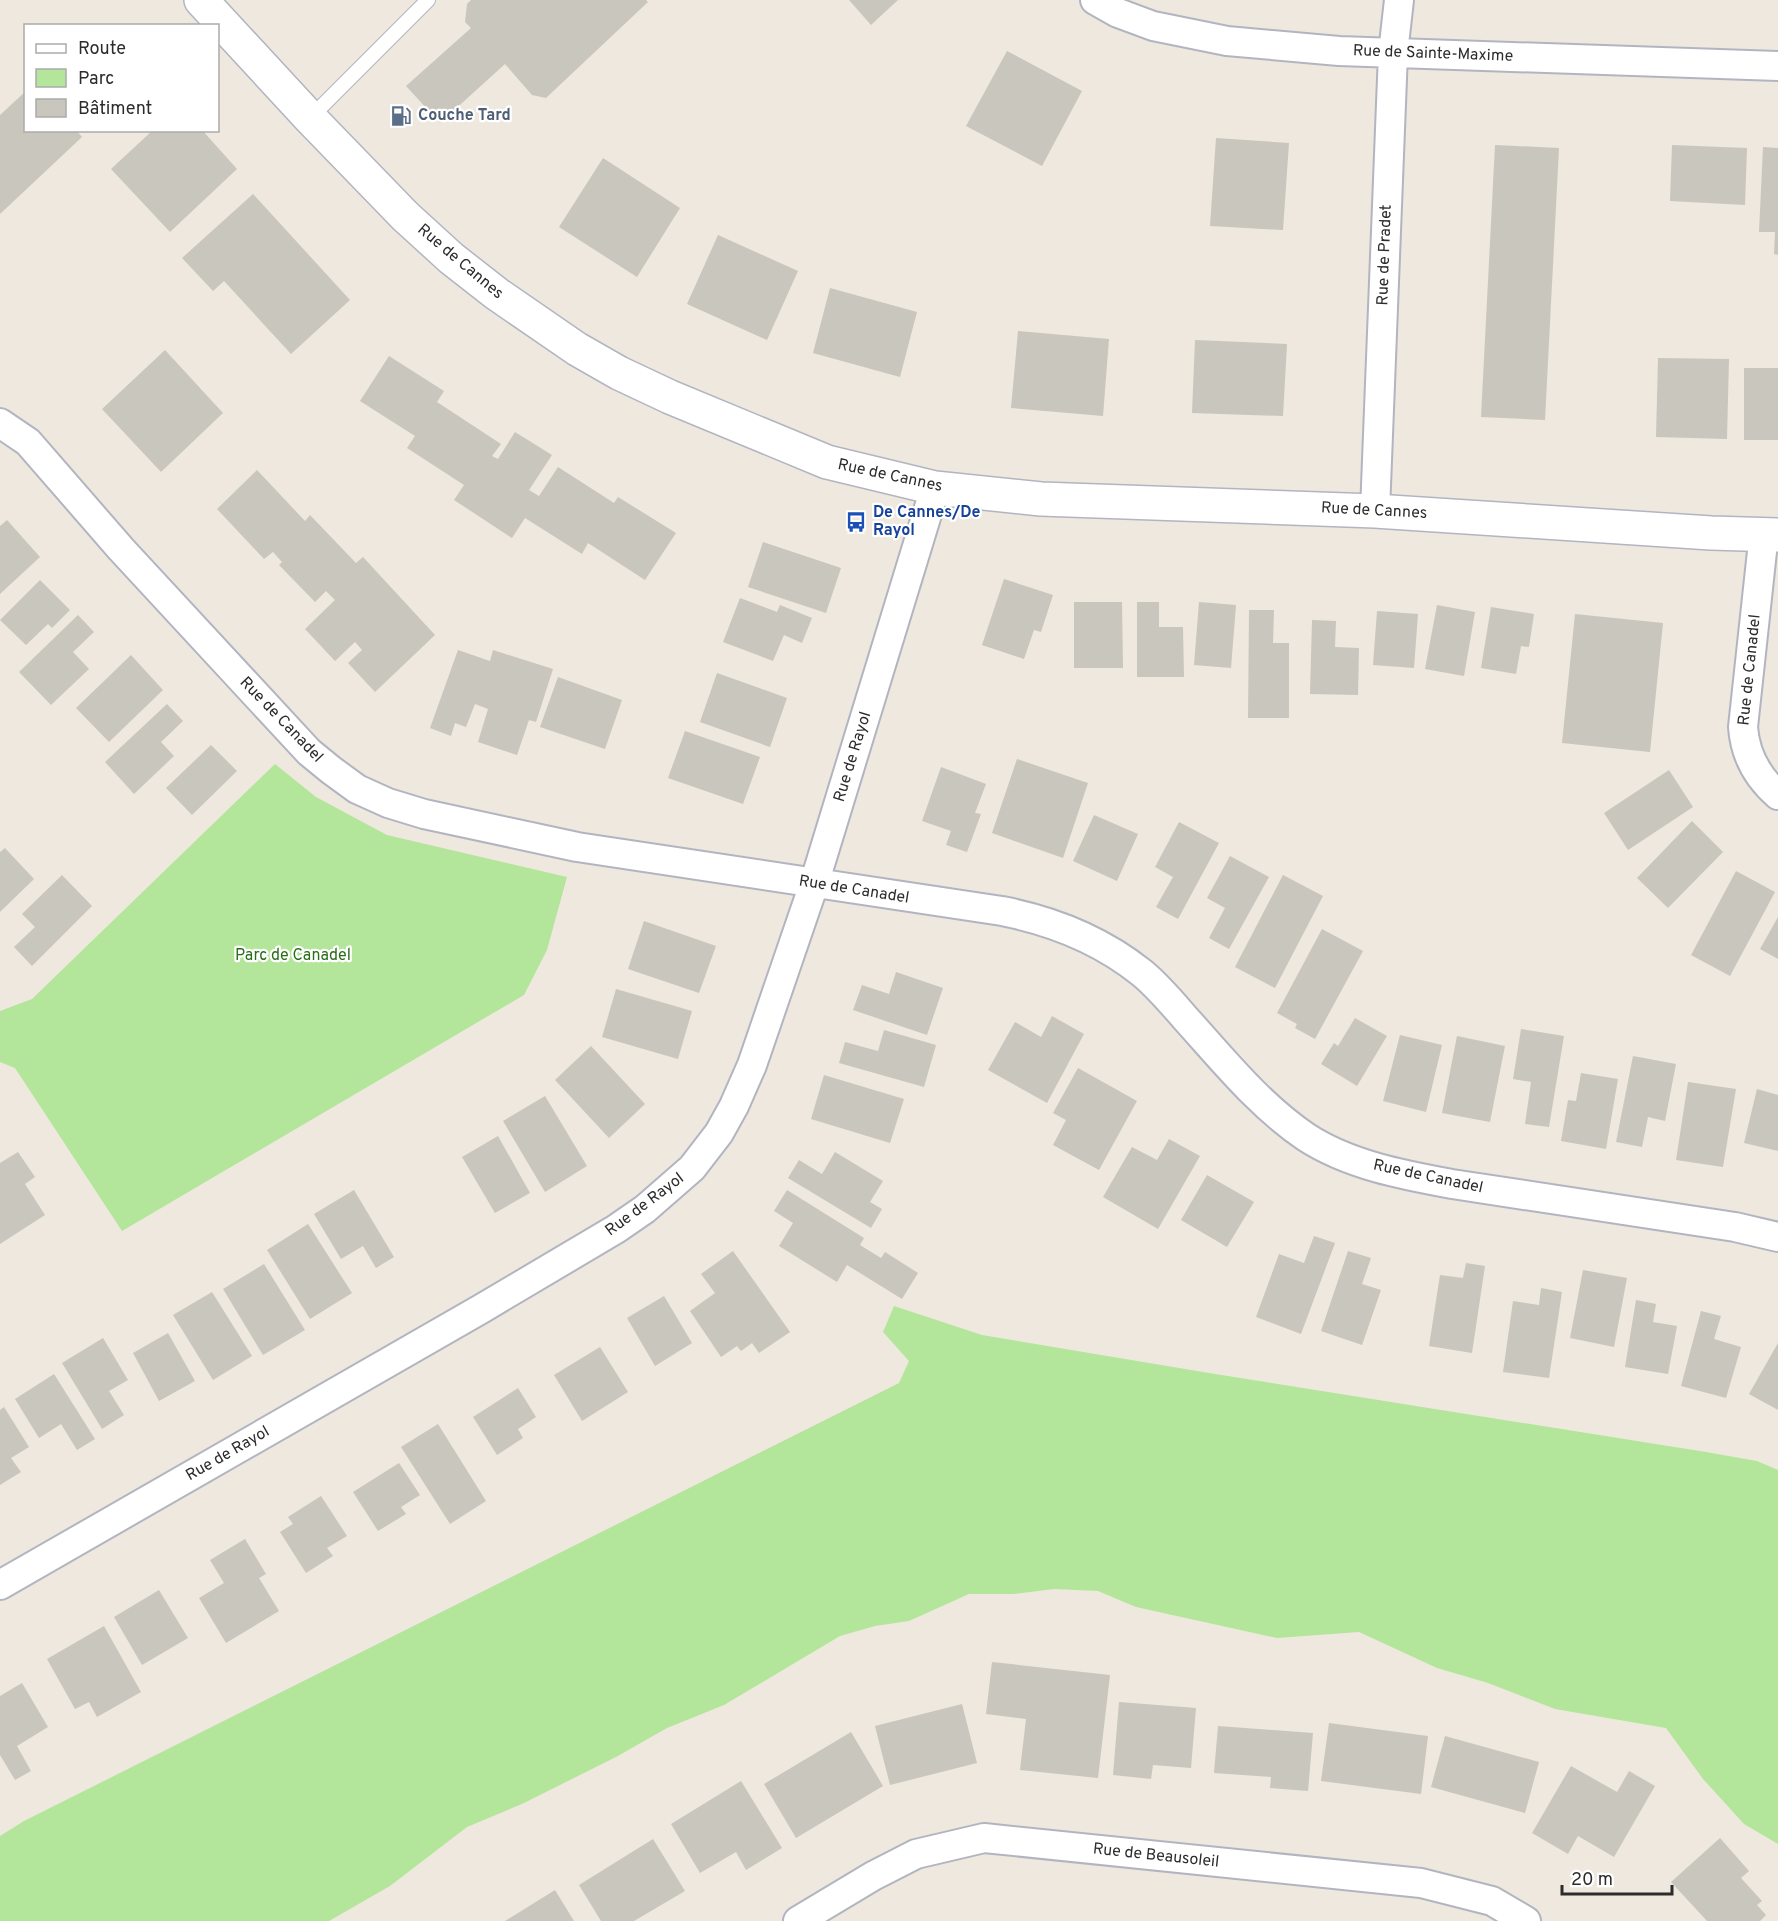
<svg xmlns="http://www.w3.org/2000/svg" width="1778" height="1921" viewBox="0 0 1778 1921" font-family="Overpass,sans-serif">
	<rect width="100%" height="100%" fill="#eee8df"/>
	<path fill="#b3e69a" d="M275 764 316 797 387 835 567 877 547 950 524 995 122 1231 15 1068 0 1062V1011L32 999Z
		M894 1306 982 1335 1215 1374 1706 1452 1757 1461 1778 1470V1844L1744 1824 1703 1779 1666 1728 1555 1709 1488 1683 1437 1668 1359 1632 1277 1638 1136 1607 1098 1591 1054 1589 1013 1594H969L909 1621 875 1626 840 1636 724 1705 667 1728 616 1757 524 1803 467 1827 390 1886 329 1921H0V1836L24 1821 899 1383 909 1361 883 1332Z"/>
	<path fill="#c9c6bd" d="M471 0H646L648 2 546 98 532 95 505 64 440 123 406 86 471 28 465 22 467 4Z
		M849 0H898L871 25Z
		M1007 51 1082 91 1042 166 966 126Z
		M26 91V130H76L82 137 0 214V115Z
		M153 130H202L237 169 170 232 111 169Z
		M1216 138 1289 143 1283 230 1210 226Z
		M1495 145 1559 148 1545 420 1481 417Z
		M1672 145 1747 148 1745 205 1670 201Z
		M1763 147 1778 148V255L1774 254 1775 232H1759Z
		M603 158 680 208 637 277 559 227Z
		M253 194 350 300 291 354 224 281 213 291 182 258Z
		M718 235 798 271 767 340 687 304Z
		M830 288 917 312 900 377 813 353Z
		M1018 331 1109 339 1103 416 1011 408Z
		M1195 340 1287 344 1283 416 1192 413Z
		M165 350 223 413 161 472 102 409Z
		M389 356 444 391 437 402 501 444 492 456 498 459 515 432 552 455 529 490 539 496 558 467 614 503 618 497 676 533 645 580 588 543 582 554 525 518 512 538 454 500 464 485 407 448 415 436 360 401Z
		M1658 358 1729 359 1727 439 1656 437Z
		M1744 368H1778V440H1744Z
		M257 470 305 521 310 515 356 563 363 557 435 635 375 692 348 663 362 650 355 642 335 661 305 629 335 600 326 591 315 602 279 565 282 562 273 552 264 559 217 509Z
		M7 520 40 557 0 594V526Z
		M763 542 841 568 826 613 748 587Z
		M1004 579 1053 595 1041 632 1034 630 1024 659 982 645Z
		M40 580 70 610 52 628 48 624 26 645 0 620Z
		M740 598 777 612 780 605 812 618 802 643 784 635 773 661 723 642Z
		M1074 602H1122L1123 668H1074Z
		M1137 602H1159V627H1183L1184 677H1137Z
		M1199 602 1236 605 1231 668 1194 665Z
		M1437 605 1475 612 1464 676 1425 669Z
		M1491 607 1534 614 1529 647 1521 646 1516 674 1481 668Z
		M1249 610H1274L1273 643H1289V718H1248Z
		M1377 611 1418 614 1414 668 1373 665Z
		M1575 614 1663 623 1650 752 1562 743Z
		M78 615 94 632 73 652 89 669 51 705 19 672Z
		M1312 620 1336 621 1335 647 1359 648 1358 695 1310 694Z
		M458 650 490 661 493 650 553 669 536 722 529 720 517 755 478 742 488 709 475 704 466 727 455 723 451 736 430 728Z
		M131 655 163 690 109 742 76 708Z
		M717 673 787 698 770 747 700 722Z
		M558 677 622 700 605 749 540 727Z
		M167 704 183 721 161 742 174 756 134 794 105 762Z
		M685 731 760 757 743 804 668 778Z
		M211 745 237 771 192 815 166 788Z
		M1017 759 1088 783 1063 858 992 833Z
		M941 767 986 784 975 813 981 814 967 852 946 845 951 831 922 821Z
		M1669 770 1693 807 1628 850 1604 813Z
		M1094 815 1138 834 1117 881 1073 861Z
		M1692 821 1723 852 1668 908 1637 878Z
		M1179 822 1219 843 1178 919 1156 907 1173 877 1155 867Z
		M5 848 34 879 0 912V852Z
		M1230 856 1269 877 1229 949 1209 938 1225 908 1207 898Z
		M1736 871 1775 892 1730 976 1691 955Z
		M62 875 92 906 32 966 14 947 35 927 22 914Z
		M1283 875 1323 896 1275 988 1235 967Z
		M1778 917V959L1760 949Z
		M644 921 716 946 699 993 628 969Z
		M1322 929 1363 951 1315 1039 1295 1028 1297 1024 1277 1013Z
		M896 972 943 988 927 1035 853 1010 862 985 889 994Z
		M616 989 692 1011 678 1059 602 1037Z
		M1052 1016 1084 1034 1047 1103 988 1070 1015 1022 1041 1037Z
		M1355 1018 1387 1036 1357 1086 1321 1064 1334 1043 1338 1046Z
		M1521 1029 1564 1036 1549 1127 1525 1124 1531 1082 1513 1079Z
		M884 1030 936 1045 924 1087 839 1063 845 1042 878 1051Z
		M1400 1035 1442 1045 1426 1112 1383 1101Z
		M1457 1036 1505 1046 1490 1122 1442 1113Z
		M591 1046 645 1104 609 1138 555 1080Z
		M1633 1056 1676 1064 1665 1121 1648 1117 1642 1147 1616 1142Z
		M1078 1068 1137 1101 1099 1170 1053 1145 1066 1120 1053 1113Z
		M1581 1073 1618 1079 1606 1149 1561 1141 1568 1100 1576 1101Z
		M824 1075 904 1099 890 1143 811 1119Z
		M1688 1082 1736 1089 1723 1167 1676 1160Z
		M1757 1089 1778 1095V1151L1744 1143Z
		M545 1096 587 1166 545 1192 503 1121Z
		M498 1136 530 1193 495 1213 462 1157Z
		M1169 1139 1200 1156 1158 1229 1103 1197 1132 1147 1157 1160Z
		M18 1152 35 1177 25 1184 45 1215 0 1244V1163Z
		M835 1152 883 1181 870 1202 882 1209 871 1228 788 1178 799 1160 822 1174Z
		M1207 1175 1254 1202 1227 1247 1181 1220Z
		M354 1190 394 1257 376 1268 363 1246 341 1259 314 1214Z
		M787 1190 864 1238 860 1245 881 1258 885 1252 918 1273 902 1299 847 1265 837 1282 779 1246 793 1223 774 1211Z
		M308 1224 352 1293 310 1319 267 1250Z
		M1314 1236 1335 1243 1301 1334 1256 1317 1279 1254 1304 1263Z
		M733 1251 790 1332 759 1353 752 1343 741 1351 737 1346 721 1357 690 1311 715 1293 701 1274Z
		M1348 1251 1371 1258 1362 1284 1381 1290 1362 1345 1321 1331Z
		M1466 1263 1485 1266 1472 1353 1429 1346 1440 1275 1463 1278Z
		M264 1264 305 1330 263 1355 223 1289Z
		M1583 1270 1627 1278 1614 1347 1570 1338Z
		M1541 1288 1562 1292 1549 1378 1503 1372 1513 1301 1539 1305Z
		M212 1292 252 1356 213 1380 173 1315Z
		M664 1296 692 1343 655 1366 627 1318Z
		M1636 1300 1656 1304 1653 1322 1677 1326 1668 1374 1625 1367Z
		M1701 1311 1721 1316 1714 1339 1741 1347 1726 1398 1681 1386Z
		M168 1333 195 1381 159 1401 133 1353Z
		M103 1338 128 1380 109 1391 124 1415 102 1429 62 1363Z
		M1778 1343V1410L1749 1394Z
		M600 1347 628 1392 582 1421 554 1375Z
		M54 1374 95 1439 77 1450 61 1424 39 1438 15 1399Z
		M518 1388 536 1417 518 1429 523 1438 497 1455 473 1417Z
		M4 1407 29 1447 11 1458 21 1472 0 1485V1410Z
		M438 1424 486 1501 450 1524 401 1447Z
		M399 1463 420 1495 401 1507 406 1514 378 1531 353 1492Z
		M321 1496 347 1536 327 1548 333 1556 306 1573 280 1532 293 1524 288 1517Z
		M245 1539 266 1574 259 1578 279 1611 226 1643 199 1598 224 1583 210 1560Z
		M159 1590 188 1638 142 1665 114 1617Z
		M104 1626 141 1692 97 1717 89 1702 75 1709 47 1659Z
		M992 1662 1110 1675 1098 1778 1020 1770 1026 1719 986 1714Z
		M22 1683 48 1727 17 1746 31 1771 15 1780 0 1755V1696Z
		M1119 1702 1196 1708 1191 1768 1153 1765 1151 1779 1113 1775Z
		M962 1704 977 1763 890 1785 875 1726Z
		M1329 1723 1428 1736 1421 1794 1321 1781Z
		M1218 1726 1313 1733 1308 1791 1270 1788 1271 1777 1214 1773Z
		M851 1732 883 1786 796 1838 764 1784Z
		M1445 1736 1539 1762 1525 1813 1431 1787Z
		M1571 1766 1617 1792 1629 1771 1655 1786 1614 1857 1578 1836 1568 1854 1532 1833Z
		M741 1781 782 1848 746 1870 736 1852 700 1873 671 1824Z
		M1720 1838 1749 1871 1741 1878 1762 1901 1757 1905 1766 1915 1760 1921H1707L1671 1882Z
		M653 1839 685 1891 634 1921H601L579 1885Z
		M555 1890 574 1921H505Z"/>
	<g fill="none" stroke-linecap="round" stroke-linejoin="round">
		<g stroke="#b2b5c0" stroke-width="16">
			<path id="lane" d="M310 118 428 0"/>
		</g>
		<g stroke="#b2b5c0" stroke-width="32">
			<path id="street" d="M1095 0 1118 13 1153 26 1227 41 1339 51 1778 66
				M0 423 28 442 121 549 309 752 331 770 357 789 388 803 424 814 577 847 1002 911C1053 921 1101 940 1142 973 1158 986 1172 1003 1186 1019 1224 1061 1259 1105 1306 1137 1349 1165 1403 1175 1452 1184L1735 1227 1778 1237
				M1375 511 1393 53 1399 0
				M1764 533 1743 727C1745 754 1757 777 1778 795
				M0 1585 481 1309 616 1229 645 1209 692 1168 719 1133 734 1106 752 1065 814 884 935 488
				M798 1921 873 1876 916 1854 984 1838 1421 1883 1492 1901 1526 1921"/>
		</g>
		<g stroke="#b2b5c0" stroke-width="36">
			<path id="secondary" d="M201 0 310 118 405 216 451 258 497 294 577 349 619 373 670 397 827 462 935 488 1041 499 1375 511 1711 533 1778 535"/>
		</g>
		<use href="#lane" stroke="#fff" stroke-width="14"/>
		<use href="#street" stroke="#fff" stroke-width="28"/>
		<use href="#secondary" stroke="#fff" stroke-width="33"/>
	</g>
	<defs>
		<g id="fuel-bare" transform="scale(1.62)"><path d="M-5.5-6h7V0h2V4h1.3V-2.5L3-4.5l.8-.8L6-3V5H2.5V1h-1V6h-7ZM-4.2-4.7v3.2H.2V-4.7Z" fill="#5c6f8a" stroke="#fff" stroke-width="2.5" paint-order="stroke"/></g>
		<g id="bus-bare" transform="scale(1.62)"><path d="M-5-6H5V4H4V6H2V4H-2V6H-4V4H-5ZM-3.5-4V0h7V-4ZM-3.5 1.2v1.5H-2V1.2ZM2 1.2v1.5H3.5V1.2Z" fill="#1a4fb4" stroke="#fff" stroke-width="2.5" paint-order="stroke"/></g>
	</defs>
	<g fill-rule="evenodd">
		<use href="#fuel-bare" x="401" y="116"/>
		<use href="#bus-bare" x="856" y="522"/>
	</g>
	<g text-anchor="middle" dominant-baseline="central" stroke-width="4.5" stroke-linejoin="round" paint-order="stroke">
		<g font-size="16" fill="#2c2c2c" stroke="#fff">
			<text transform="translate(1433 54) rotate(2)">Rue de Sainte-Maxime</text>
			<text transform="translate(1385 255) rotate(-88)">Rue de Pradet</text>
			<text transform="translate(460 262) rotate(40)">Rue de Cannes</text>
			<text transform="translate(890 476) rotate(12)">Rue de Cannes</text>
			<text transform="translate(1374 511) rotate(3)">Rue de Cannes</text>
			<text transform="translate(1750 670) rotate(-84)">Rue de Canadel</text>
			<text transform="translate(281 720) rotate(46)">Rue de Canadel</text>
			<text transform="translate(853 757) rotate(-73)">Rue de Rayol</text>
			<text transform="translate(854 890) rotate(9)">Rue de Canadel</text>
			<text transform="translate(1428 1177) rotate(12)">Rue de Canadel</text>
			<text transform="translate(645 1205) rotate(-37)">Rue de Rayol</text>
			<text transform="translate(228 1454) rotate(-30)">Rue de Rayol</text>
			<text transform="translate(1156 1856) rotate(6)">Rue de Beausoleil</text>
		</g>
		<g font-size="16" font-weight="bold" fill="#4e5e75" stroke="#fff" text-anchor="start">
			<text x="418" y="116">Couche Tard</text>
		</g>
		<g font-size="16" font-weight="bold" fill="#164399" stroke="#fff" text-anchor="start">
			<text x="873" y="513">De Cannes/De<tspan x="873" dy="18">Rayol</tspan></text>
		</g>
		<g font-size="16" fill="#296d19" stroke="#fff">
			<text x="293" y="956">Parc de Canadel</text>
		</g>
	</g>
	<rect x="24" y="24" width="195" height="108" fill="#ffffff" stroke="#ababab" stroke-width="1.5"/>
	<rect x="36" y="44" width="30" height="9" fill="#ffffff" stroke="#ababab" stroke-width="1.5"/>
	<text x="78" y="54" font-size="18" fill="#2c2c2c">Route</text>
	<rect x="36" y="69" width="30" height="18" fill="#b3e69a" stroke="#ababab" stroke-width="1.5"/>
	<text x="78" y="84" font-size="18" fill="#2c2c2c">Parc</text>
	<rect x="36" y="99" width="30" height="18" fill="#c9c6bd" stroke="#ababab" stroke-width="1.5"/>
	<text x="78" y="114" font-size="18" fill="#2c2c2c">Bâtiment</text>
	<path d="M1562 1885v9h110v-9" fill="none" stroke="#2c2c2c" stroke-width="3"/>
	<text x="1571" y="1885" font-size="18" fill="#2c2c2c" stroke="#ffffff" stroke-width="4.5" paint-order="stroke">20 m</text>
</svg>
